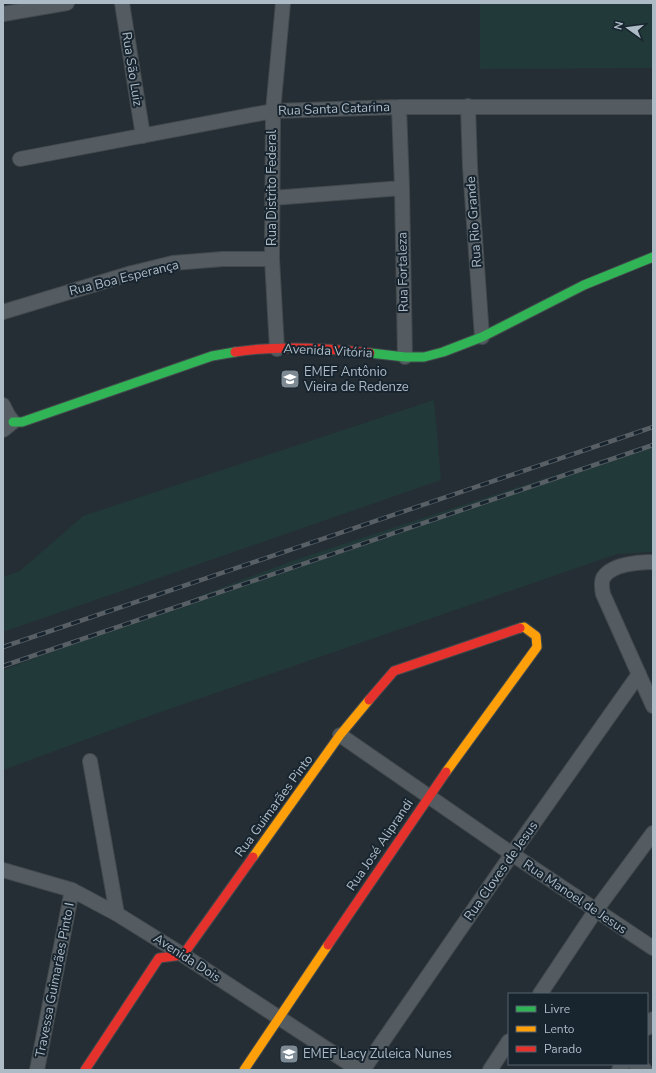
<svg xmlns="http://www.w3.org/2000/svg" width="656" height="1073" viewBox="0 0 656 1073" font-family="'Nunito Sans',sans-serif">
	<rect width="100%" height="100%" fill="#252e34"/>
	<path fill="#223939" d="M480 3H653V68L480 69Z
		M434 400 441 480 3 632V577L20 571 83 516Z
		M653 443V552L617 554 155 714 3 770V670L298 559Z"/>
	<g fill="none" stroke-linecap="round" stroke-linejoin="round">
		<g stroke="#434a4e" stroke-width="16">
			<path id="street" d="M122 3 143 136
				M3 14 67 3
				M468 106 470 167 482 337
				M399 107 402 188 405 357
				M20 159 273 111 399 107H653
				M272 198 402 188
				M3 312 132 273 173 263 223 259H272
				M277 349 272 259 273 111 283 3
				M3 405 8 415 13 422 3 430
				M653 562C639 562 611 564 603 578 601 583 602 589 603 594L653 706
				M340 735 512 854 653 948
				M90 761 117 914
				M3 870 72 890 117 914 183 955 359 1070
				M540 994 596 910 653 833
				M647 1028 653 1019
				M635 1064 645 1070
				M37 1070 72 890
				M363 1070 512 854 639 674
				M490 1070 509 1041
				M619 1070 623 1064"/>
		</g>
		<g stroke="#434a4e" stroke-width="11">
			<path id="fast" d="M370 353 405 357H424L443 352 482 337 584 285 653 257
				M13 422H22L212 356 235 352"/>
		</g>
		<g stroke="#434a4e" stroke-width="11">
			<path id="slow" d="M446 772 537 647 536 636 524 627 520 628
				M253 857 340 735 369 700
				M244 1070 328 945"/>
		</g>
		<g stroke="#434a4e" stroke-width="11">
			<path id="jam" d="M235 352C278 345 327 348 370 353
				M369 700 394 671 520 628
				M328 945 446 772
				M85 1070 159 958 183 955 253 857"/>
		</g>
		<use href="#street" stroke="#545c62" stroke-width="14"/>
		<use href="#fast" stroke="#30b455" stroke-width="9"/>
		<use href="#slow" stroke="#ff9f0a" stroke-width="9"/>
		<use href="#jam" stroke="#e5322d" stroke-width="9"/>
		<g stroke="#586066" stroke-width="4.5">
			<path id="rail" d="M3 647 653 427
				M3 666 653 445"/>
		</g>
		<use href="#rail" stroke="#18252f" stroke-width="3" stroke-dasharray="9" stroke-linecap="butt"/>
	</g>
	<defs>
		<g id="school-square" transform="scale(1)"><rect x="-9" y="-9" width="18" height="18" rx="4" fill="#7d8a94" stroke="#18252f"/><path d="M0-5L7-2L0 1L-7-2ZM-4 1L0 2.5L4 1V4Q0 6-4 4Z" fill="#fff"/></g>
	</defs>
	<g fill-rule="evenodd">
		<use href="#school-square" x="290" y="379"/>
		<use href="#school-square" x="289" y="1054"/>
	</g>
	<g text-anchor="middle" dominant-baseline="central" stroke-width="4" stroke-linejoin="round" paint-order="stroke">
		<g font-size="13" fill="#adbbc7" stroke="#18252f">
			<text transform="translate(132 69) rotate(81)">Rua São Luiz</text>
			<text transform="translate(334 109) rotate(-2)">Rua Santa Catarina</text>
			<text transform="translate(272 188) rotate(-90)">Rua Distrito Federal</text>
			<text transform="translate(474 222) rotate(-94)">Rua Rio Grande</text>
			<text transform="translate(403 272) rotate(-91)">Rua Fortaleza</text>
			<text transform="translate(124 278) rotate(-14)">Rua Boa Esperança</text>
			<text transform="translate(328 351) rotate(3)">Avenida Vitória</text>
			<text transform="translate(274 806) rotate(-54)">Rua Guimarães Pinto</text>
			<text transform="translate(380 845) rotate(-56)">Rua José Aliprandi</text>
			<text transform="translate(501 871) rotate(-55)">Rua Cloves de Jesus</text>
			<text transform="translate(575 897) rotate(34)">Rua Manoel de Jesus</text>
			<text transform="translate(187 958) rotate(33)">Avenida Dois</text>
			<text transform="translate(55 980) rotate(-79)">Travessa Guimarães Pinto I</text>
		</g>
		<g font-size="13" fill="#adbbc7" stroke="#18252f" text-anchor="start">
			<text x="304" y="372">EMEF Antônio<tspan x="304" dy="15">Vieira de Redenze</tspan></text>
			<text x="303" y="1054">EMEF Lacy Zuleica Nunes</text>
		</g>
	</g>
	<rect width="656" height="1073" fill="none" stroke="#adbbc7" stroke-width="8"/>
	<rect x="508" y="993" width="140" height="72" fill="#18252f" stroke="#54616c"/>
	<rect x="516" y="1006" width="20" height="6" fill="#30b455" stroke="#54616c"/>
	<text x="544" y="1013" font-size="12" fill="#adbbc7">Livre</text>
	<rect x="516" y="1026" width="20" height="6" fill="#ff9f0a" stroke="#54616c"/>
	<text x="544" y="1033" font-size="12" fill="#adbbc7">Lento</text>
	<rect x="516" y="1046" width="20" height="6" fill="#e5322d" stroke="#54616c"/>
	<text x="544" y="1053" font-size="12" fill="#adbbc7">Parado</text>
	<g transform="translate(628 28) rotate(284)" stroke="#18252f" stroke-width="3" paint-order="stroke">
	<path d="M0-3L7 15L0 10L-7 15Z" fill="#adbbc7"/>
	<text y="-6" font-size="11" font-weight="bold" text-anchor="middle" fill="#adbbc7">N</text>
	</g>
</svg>
